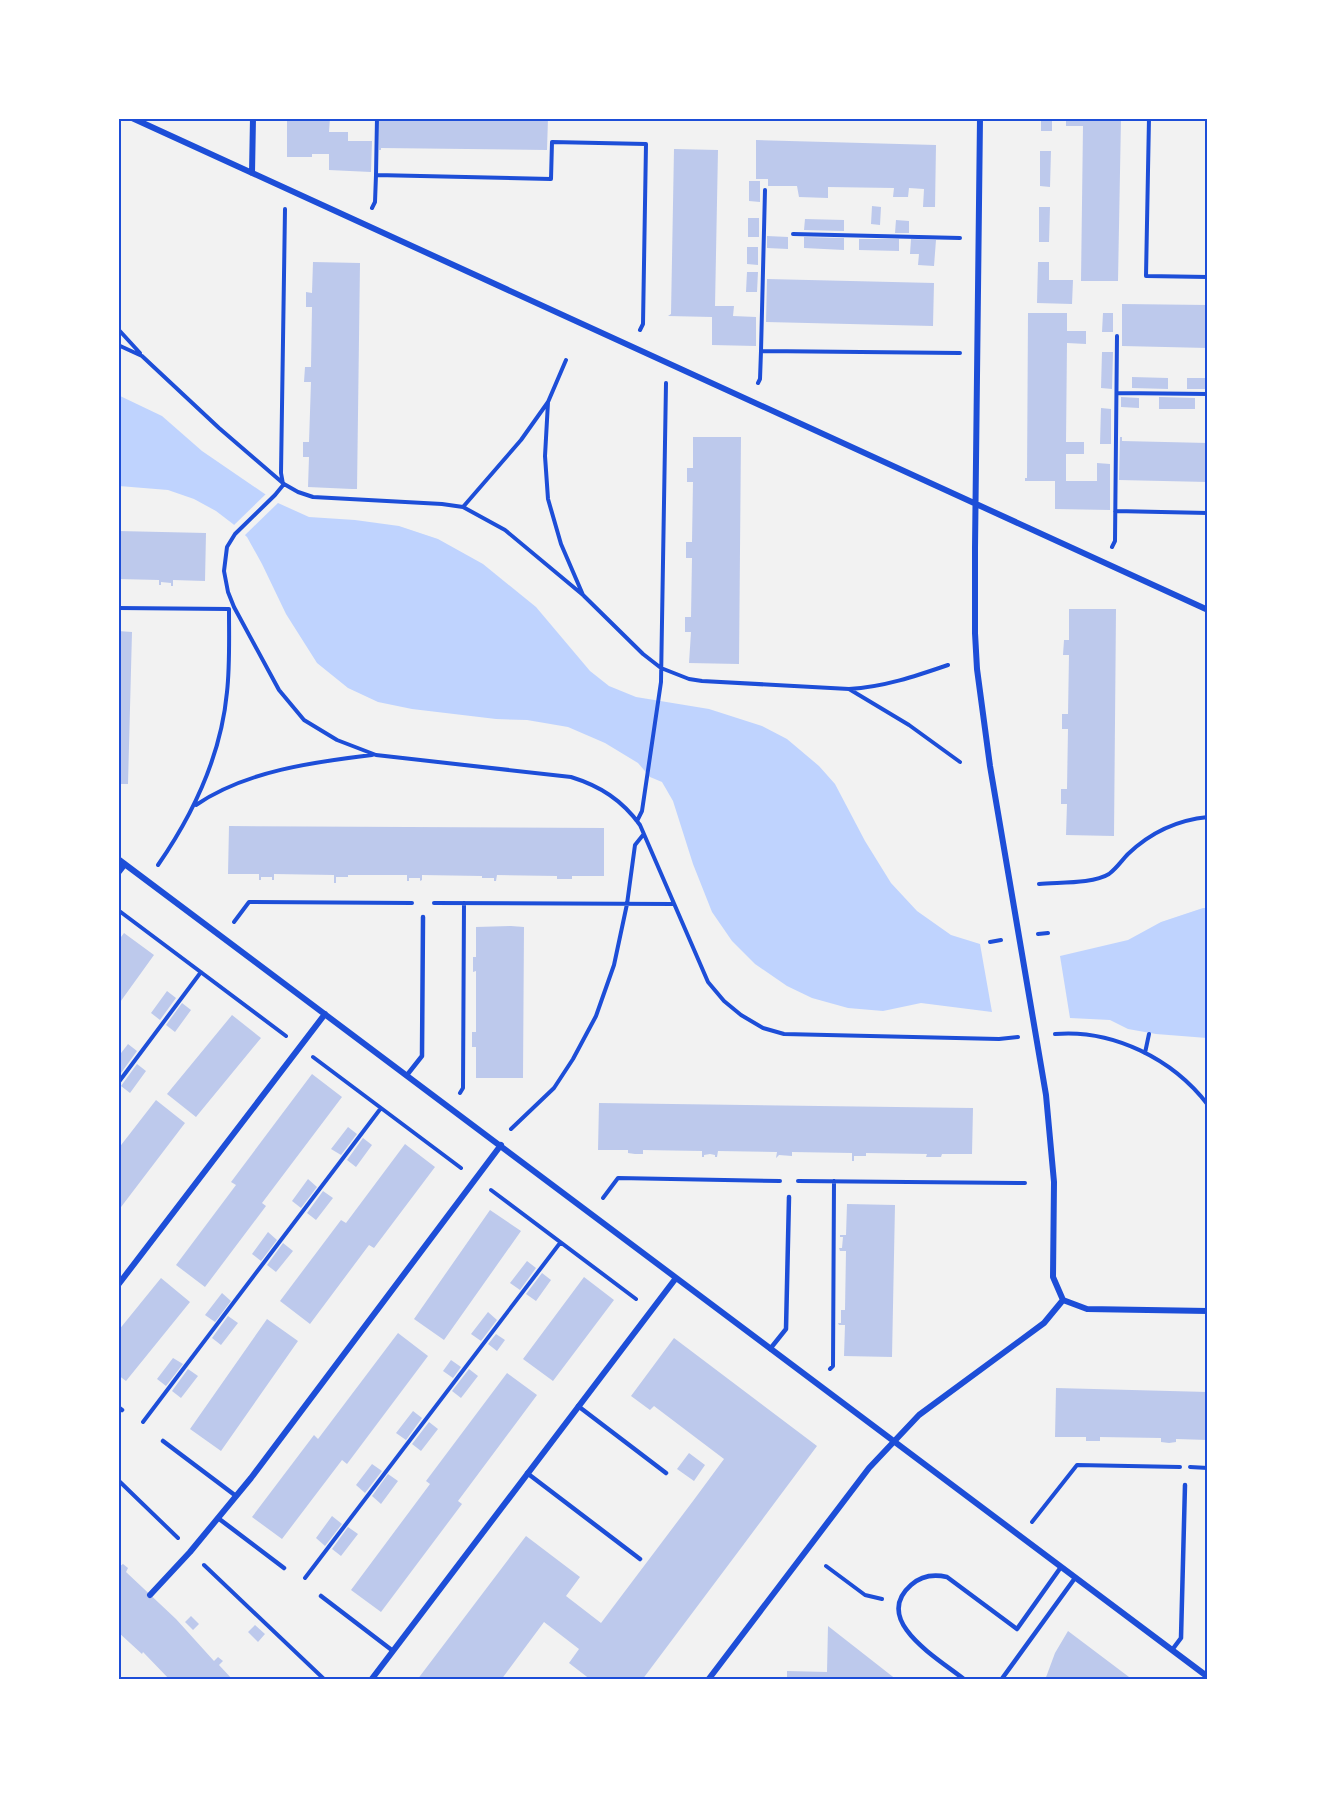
<svg xmlns="http://www.w3.org/2000/svg" width="1326" height="1798" viewBox="0 0 1326 1798" font-family="Figtree,sans-serif">
	<rect width="100%" height="100%" fill="#f2f2f2"/>
	<path fill="#bfd3fe" d="M118 395 162 416 202 451 278 503 309 517 355 520 399 526 438 539 483 564 536 607 590 671 609 686 636 697 709 709 762 726 787 739 819 766 835 784 865 841 891 883 917 911 951 935 980 944 992 1012 921 1003 883 1011 848 1008 812 998 787 986 755 964 732 941 712 912 693 864 673 801 662 782 650 777 638 763 605 743 568 727 527 720 496 719 412 709 378 702 348 688 317 663 286 614 262 564 247 537 233 524 216 511 194 499 168 490 119 486Z
		M1203 908H1207V1038L1156 1034 1128 1029 1110 1020 1070 1018 1060 956 1128 940 1161 922Z"/>
	<path fill="#f2f2f2" d="M268 492 280 501 242 538 232 527Z"/>
	<path fill="#bdc9ec" d="M287 118H330L329 132H348V141H372L371 172 329 170V154H312V157H287Z
		M379 118H548L547 150 381 148V150H379Z
		M1041 118H1052V131H1041Z
		M1066 118H1121L1118 281H1081L1083 126H1066Z
		M756 140 936 145 935 207H923L924 189 909 188 908 197H893L894 188 828 187V198L799 197 797 186H768V179H756Z
		M674 149 718 150 715 306H734L733 316 756 317V346L712 345V317L668 316 671 314Z
		M1040 151H1051L1050 187 1040 186Z
		M749 181H760V202L749 201Z
		M872 206 881 207 880 225 871 224Z
		M1039 207H1050L1049 242H1039Z
		M748 218H759V237H748Z
		M805 219 844 220V231L804 230Z
		M896 220 909 221V233H895Z
		M767 236 788 237V249L767 248Z
		M804 237 844 238V250L804 248Z
		M859 239H899V251L859 250Z
		M911 239 936 240 934 266 918 265 919 254H910Z
		M747 247H758V265L747 264Z
		M313 262 360 263 357 489H352L308 487 309 457H303V442H309L311 382H304L305 367H311L312 307H306V292L312 293Z
		M1038 262H1049V280H1073L1072 304 1037 303Z
		M747 272H758L757 292H746Z
		M767 279 934 283 933 326 766 322Z
		M1122 304 1208 305V348L1122 346Z
		M1028 313H1067V331H1086V344L1067 343 1066 442H1084V454H1066V481H1097V463L1110 464V510L1055 509V481H1025V478H1027Z
		M1103 313H1113V332H1102Z
		M1102 352H1113L1112 389 1101 388Z
		M1132 377 1168 378V389L1132 388Z
		M1187 378H1208V389H1187Z
		M1121 397 1139 398V408L1121 407Z
		M1159 397 1195 398V409H1159Z
		M1101 408 1111 409V444H1100Z
		M693 437H741L739 664 689 663 691 632H685V617H691L692 558H686V542H692L693 482H687V468H693Z
		M1120 437H1122V441L1208 443V482L1119 480Z
		M118 531 206 533 205 581 173 580V586H171V583L161 582V585H159V580L118 579Z
		M1069 609H1116L1114 836 1066 835 1067 804H1061V789H1067L1068 729H1062V714H1068L1069 655H1063L1064 640H1069Z
		M118 631 132 632 128 784H118Z
		M229 826 604 828V876H572V879H557V876L497 875 496 881H494V878H482V876L422 875V880L420 881V878H409V881H407V875H348V877H336V883H334V875L274 874V880H272V877H261V880H259V874H228Z
		M511 926 524 927 523 1078H476V1047H472V1032H476V971L473 972V957H476V927Z
		M124 933 154 955 118 1005V941Z
		M167 991 176 998 160 1020 151 1013Z
		M182 1003 191 1010 175 1032 166 1025Z
		M232 1015 261 1038 196 1117 167 1094Z
		M128 1044 137 1051 121 1073 118 1071V1057Z
		M137 1064 146 1071 130 1093 121 1086Z
		M312 1074 342 1097 262 1203 266 1206 205 1287 176 1265 236 1185 231 1182Z
		M156 1100 185 1123 118 1211V1149Z
		M599 1103 973 1108 972 1154H942L941 1157H926L927 1154 866 1153V1156H854V1161H852V1153L792 1152V1156L779 1155 776 1158 777 1152 718 1151 717 1157H715V1155L710 1154 704 1155V1157H702V1151L643 1150V1154H635L628 1153V1150H598Z
		M348 1127 357 1134 341 1155 331 1149Z
		M363 1138 372 1145 356 1167 347 1160Z
		M405 1144 435 1167 374 1248 369 1245 310 1324 280 1301 341 1220 346 1223Z
		M308 1179 317 1187 301 1208 292 1201Z
		M323 1191 333 1198 316 1220 307 1213Z
		M847 1204 895 1205 892 1357 844 1356 845 1325H839L838 1323H841V1310H845L846 1251H840L839 1248H842L843 1237H840V1235H846Z
		M490 1210 521 1231 444 1340 414 1319Z
		M268 1232 277 1240 261 1261 252 1254Z
		M283 1243 293 1251 276 1272 267 1265Z
		M527 1261 536 1268 520 1290 510 1283Z
		M542 1273 551 1280 536 1301 526 1294Z
		M584 1277 614 1300 553 1381 523 1359Z
		M161 1278 190 1302 126 1381 118 1375V1331Z
		M222 1293 231 1301 215 1322 205 1315Z
		M488 1312 497 1320 481 1341 471 1334Z
		M228 1316 238 1323 221 1345 212 1338Z
		M267 1319 298 1341 221 1451 190 1429Z
		M398 1333 428 1356 347 1464 342 1460 282 1539 252 1517 314 1435 318 1439Z
		M496 1334 505 1340 497 1351 488 1344Z
		M674 1338 817 1446 744 1544 642 1680H591L569 1663 579 1649 544 1622 501 1680H417L526 1536 580 1577 566 1596 601 1623 693 1501 724 1459 654 1406 650 1410 631 1396Z
		M173 1358 183 1364 166 1386 157 1379Z
		M451 1360 461 1367 453 1378 443 1371Z
		M188 1369 198 1376 181 1398 172 1391Z
		M469 1369 478 1376 461 1398 452 1391Z
		M507 1373 537 1395 458 1501 462 1504 381 1612 351 1590 430 1484 426 1481Z
		M1056 1388 1208 1392V1440L1176 1439V1442L1169 1443 1161 1442V1438L1100 1437V1441H1086V1437H1055Z
		M413 1411 422 1418 406 1440 396 1433Z
		M429 1422 438 1429 421 1451 412 1444Z
		M689 1453 705 1465 694 1481 677 1469Z
		M372 1464 382 1471 365 1493 356 1485Z
		M388 1474 398 1481 381 1504 372 1496Z
		M332 1516 342 1524 325 1546 316 1538Z
		M348 1527 358 1534 341 1556 332 1549Z
		M123 1564 128 1568 126 1572 176 1619 214 1661 218 1657 223 1661 219 1665 233 1680H170L143 1652 142 1654 118 1632V1565L120 1566Z
		M191 1616 199 1624 193 1630 185 1622Z
		M255 1625 265 1634 258 1642 248 1632Z
		M828 1626 897 1680H787V1671L827 1672Z
		M1068 1631 1133 1680H1045L1055 1653Z"/>
	<g fill="none" stroke-linecap="round" stroke-linejoin="round">
		<path stroke="#1d4ed8" stroke-width="4" d="M1149 118 1146 276 1208 277
			M376 175 377 118
			M372 208 375 202 376 175 551 179 552 142 646 144 643 324 640 330
			M793 234 960 238
			M118 329 140 353
			M118 345 142 356 219 428 284 484 298 492 313 497 442 504 463 507 505 530 583 595 643 654 661 668 689 679 702 681 849 689C884 687 916 676 948 665
			M761 351 765 190
			M566 360 548 402 545 456 548 499 561 544 583 595
			M758 383 760 379 761 351 960 353
			M1117 393 1208 394
			M283 484 281 473 285 209
			M284 484 275 495 235 534 227 547 224 571 228 592 234 607 279 690 304 720 337 740 376 755 571 777C600 786 622 800 640 825L708 982 724 1001 741 1015 763 1028 784 1034 999 1039 1018 1037
			M463 507 521 440 548 402
			M1115 511 1208 513
			M1112 547 1115 541 1117 336
			M118 608 229 609
			M849 689 909 725 960 762
			M196 805C246 771 313 762 372 755
			M637 821 642 811 661 682 666 383
			M158 865C194 813 221 756 227 692 230 665 229 637 229 609
			M1039 884C1058 882 1093 884 1109 874 1117 868 1122 860 1128 854 1151 832 1177 820 1208 817
			M434 903 673 904
			M118 910 286 1036
			M234 922 249 902 412 903
			M1038 934 1048 933
			M990 942 1001 940
			M1055 1034C1113 1029 1173 1059 1208 1105
			M1145 1053 1149 1034
			M313 1057 461 1168
			M118 1083 201 972
			M460 1093 463 1088 464 903
			M511 1129 554 1088 573 1059 596 1016 614 965 627 904 635 845 643 835
			M798 1181 1025 1183
			M491 1190 636 1299
			M603 1198 618 1178 780 1181
			M830 1369 833 1366 834 1181
			M143 1422 381 1108
			M1190 1467 1208 1468
			M118 1480 178 1538
			M1032 1522 1077 1465 1180 1467
			M204 1565 325 1680
			M826 1566 865 1595 882 1599
			M305 1578 560 1243"/>
		<path stroke="#1d4ed8" stroke-width="4.5" d="M407 1075 422 1056 423 917
			M770 1349 786 1329 789 1197
			M578 1406 666 1473
			M118 1407 122 1410
			M163 1441 236 1496
			M527 1473 640 1559
			M218 1518 284 1568
			M321 1596 393 1651
			M1172 1650 1181 1638 1185 1485
			M965 1680C941 1660 870 1621 911 1585 921 1576 934 1574 947 1577L1017 1629 1061 1567
			M1001 1680 1075 1578"/>
		<path stroke="#1d4ed8" stroke-width="6" d="M132 118 1208 610
			M980 118 975 548V633L977 669 990 766 1046 1095 1054 1182 1053 1277 1063 1300
			M252 173 253 118
			M118 859 1208 1677
			M118 873 125 864
			M118 1285 325 1014
			M1063 1300 1087 1309 1208 1311
			M150 1595 190 1552 251 1478 501 1145
			M371 1680 676 1278
			M708 1680 869 1468 919 1415 1044 1323 1063 1300"/>
	</g>
	<rect width="1326" height="1798" fill="none" stroke="#ffffff" stroke-width="240"/>
	<rect x="120" y="120" width="1086" height="1558" fill="none" stroke="#1d4ed8" stroke-width="2"/>
</svg>
